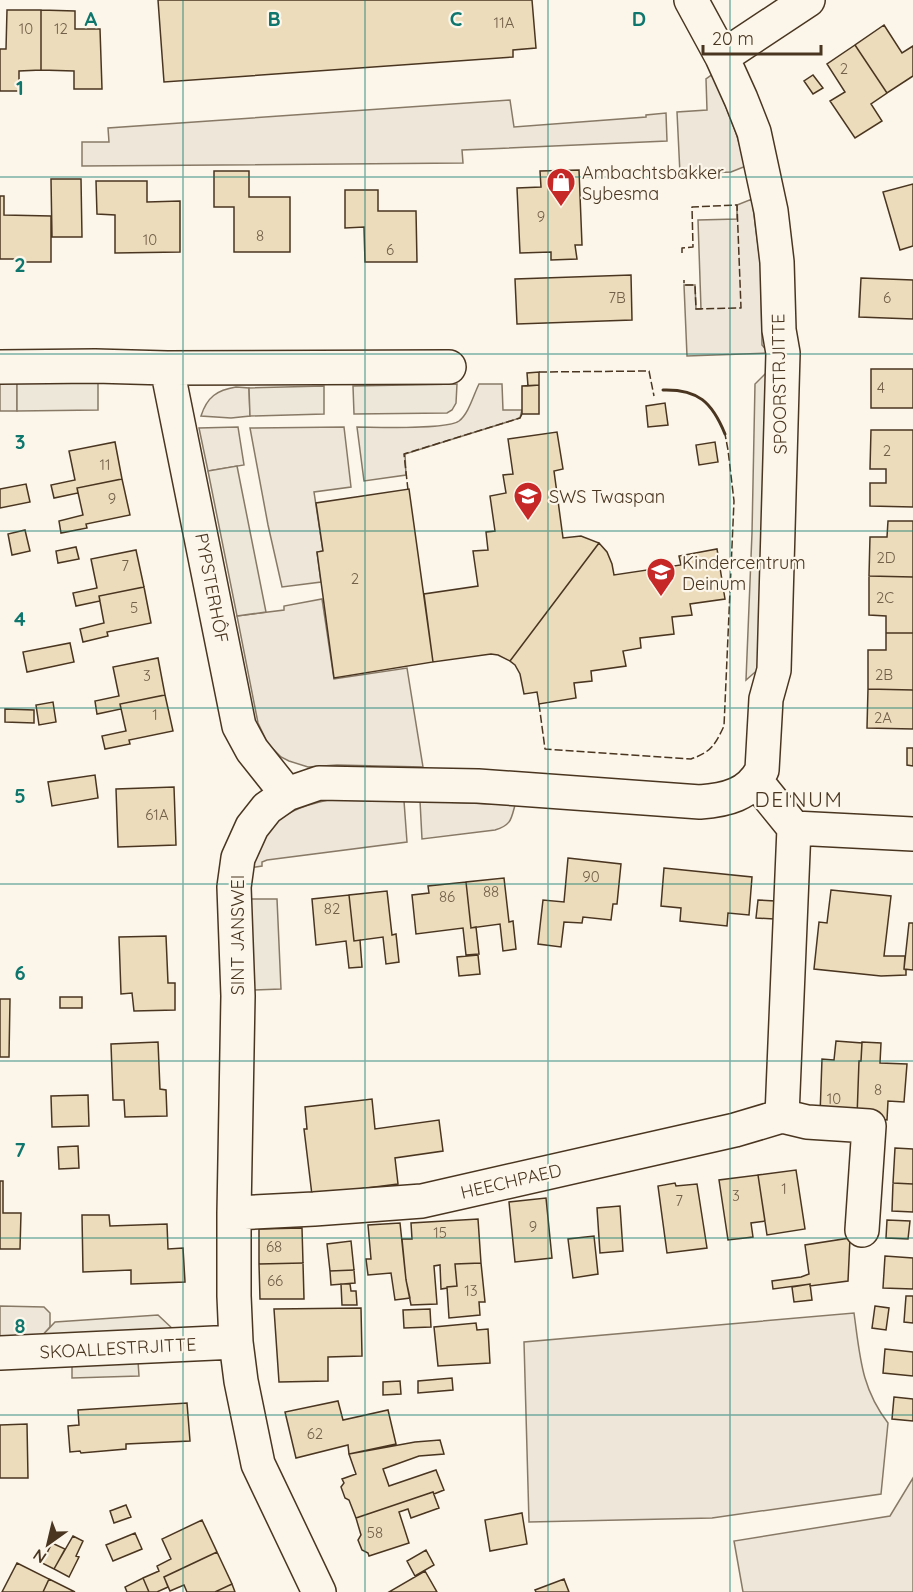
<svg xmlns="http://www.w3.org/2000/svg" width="913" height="1592" viewBox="0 0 913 1592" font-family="Quicksand,sans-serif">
	<rect width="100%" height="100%" fill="#fbf6e9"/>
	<path fill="#ede6d9" stroke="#887966" stroke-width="1.5" d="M713 74 736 133 746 166 731 172 680 174 677 112 707 110 706 79Z
		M510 100 514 127 646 117V115L666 113 667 141 462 150 463 163 82 166V142H109L108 128Z
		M752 199 761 269 762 345 769 353 687 356 684 285H695L696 309H701L698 220 737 219V205Z
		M0 381H17V411H0Z
		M479 384H502L503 410H522L520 418 405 454 406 475 364 481 357 427C375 427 447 430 459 421 469 413 473 396 479 384Z
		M236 387 249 388 250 416 231 418 201 416C207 397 217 390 236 387Z
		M238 427 244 465 208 471 199 428Z
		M344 427 351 487 314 492 323 551 317 552 321 582 282 587 268 525 250 428Z
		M322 599 334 679 407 668 423 767 337 765 308 767 289 761 281 757 268 744 258 723 237 616 284 610V606Z
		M328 800 404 801 407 842 267 860 262 862V866L249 868C255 857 259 844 266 834 279 813 305 805 328 800Z
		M420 801 515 805C511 820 511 825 495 830L422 839Z
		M0 1306 44 1307 50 1313V1327L40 1338 0 1340Z
		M854 1313C860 1356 861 1388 888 1423L881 1494 712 1518 529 1522 524 1342Z
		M913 1478V1592H743L734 1541 890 1516Z"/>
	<path fill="#ede7d9" stroke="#887966" stroke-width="1.5" d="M769 370 761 667 746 680 752 533 755 384Z
		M17 381H98V410L17 411Z
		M457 384 456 403 452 410 447 413 354 414 353 386Z
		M324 386V414L250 416 249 388Z
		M237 466 266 612 237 616 208 471Z
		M248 899H277L281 989 252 990Z
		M158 1315 174 1330 40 1338 55 1322Z
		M138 1361 139 1376 72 1378V1365Z"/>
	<path fill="#ecdcbc" stroke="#4a3520" stroke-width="1.5" d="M158 0H532L536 48 513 50V57L164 82Z
		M7 10H41V70L19 71V91H0V49H6Z
		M41 10 75 11V29H100L102 89H74V71L41 70Z
		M884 25 902 53 913 46V76L887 93 855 45Z
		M855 45 887 93 871 104 882 121 855 138 830 101 845 92 827 64Z
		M813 75 823 88 813 94 804 81Z
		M579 170 582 245H575L577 259 551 260V252L520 253 517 188 541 187 540 171Z
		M214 171H249V197H290V252H234V207H214Z
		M51 179H81L82 237H52Z
		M96 181H147V202L180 201V252L115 253V215L97 214Z
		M913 184V246L900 250 883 192Z
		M345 190H378V211H416L417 262H365L364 227 345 228Z
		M0 196H4V215L51 216V262H24V259H0Z
		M631 275 632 320 517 324 515 279Z
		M861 278 913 280V319L859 317Z
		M871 369H913V408H871Z
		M539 372V385L528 386 527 373Z
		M539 385V414H522V386Z
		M665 403 668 425 648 427 646 406Z
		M871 430H913V507L870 506V483H886V469H870Z
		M557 432 563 469 554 471 563 538 581 536 599 543 510 661 498 655 491 654 433 662 424 594 478 586 473 551 488 550 486 532 495 531 490 496 506 493 503 475 513 474 508 439Z
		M115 442 122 479 77 488 78 493 54 498 51 485 75 480 69 451Z
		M715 442 718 462 699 465 696 445Z
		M122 479 130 515 86 524 87 528 61 533 59 521 83 515 77 488Z
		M26 484 30 502 0 508V489Z
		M409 489 433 662 334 678 317 552 323 551 316 503Z
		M888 521H913V577L869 576 870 537H887Z
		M25 530 30 551 12 555 8 534Z
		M599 543 607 552 612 564 614 575 681 565 679 556 717 549 725 599 690 604 692 615 672 617 674 634 640 638 641 648 623 651 626 666 591 671 592 681 574 683 576 698 539 704 537 692 524 694 520 674 515 665 510 661Z
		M76 547 79 559 58 563 56 551Z
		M136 550 144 587 99 596 100 601 76 606 73 593 97 588 91 559Z
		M869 576 913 577V633H886V616L869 615Z
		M144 587 151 623 107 632 108 636 83 642 80 629 104 623 99 596Z
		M886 633H913V690L868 689V650H886Z
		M70 643 74 662 27 672 23 652Z
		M158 658 165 695 120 704 121 709 97 714 95 701 119 696 113 667Z
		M868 689 913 690V729L867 728Z
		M165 695 173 731 129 740 130 744 105 749 102 736 126 731 120 704Z
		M53 702 56 722 39 725 36 705Z
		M5 709 34 710V723L5 722Z
		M907 748H913V766L907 765Z
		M95 775 98 798 52 806 48 782Z
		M174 787 176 845 118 847 116 789Z
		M568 858 621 864 617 904H613L611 920 583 917 582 923 564 922 561 947 538 944 543 900 564 902Z
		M664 868 752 877 749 915 728 913 727 926 680 921 681 908 661 906Z
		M504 878 509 922 513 921 516 949 503 951 500 924 471 928 466 882Z
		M466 882 471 928 476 927 479 954 466 955 463 928 416 934 412 895 429 893 428 886Z
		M831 890 891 896 884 956H905L904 969 906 970V975L881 976 814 969 819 922 827 923Z
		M387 891 392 935 396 934 399 962 386 964 383 937 354 941 349 895Z
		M349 895 354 941 360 940 362 967 349 968 346 941 316 945 312 899Z
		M758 900 775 901 774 919 756 918Z
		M909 923H913V970L904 969Z
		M166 936 168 983H175V1010L134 1011 132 993 121 994 119 937Z
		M478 955 480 974 459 976 457 957Z
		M60 997H82V1008H60Z
		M0 999H10L9 1057H0Z
		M836 1041 862 1043 861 1061H859L857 1117 820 1115 822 1059 834 1060Z
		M158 1042 160 1089 166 1090 167 1116 125 1117 124 1100H113L111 1044Z
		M862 1042 881 1043 880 1063 907 1064 904 1102 888 1101 887 1120 857 1117 859 1061H861Z
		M88 1095 89 1126 52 1127 51 1096Z
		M372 1099 375 1129 439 1120 443 1151 395 1158 398 1184 312 1195 304 1129H307L305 1107Z
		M78 1146 79 1168 59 1169 58 1147Z
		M895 1148 913 1149V1184L893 1183Z
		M796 1170 805 1229 767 1235 758 1175Z
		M758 1175 765 1221 751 1223 753 1237 728 1240 719 1180Z
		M0 1181H3V1213H21L20 1249H0Z
		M675 1183 676 1186 697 1184 707 1248 667 1253 658 1186Z
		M893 1183 913 1184V1212L892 1211Z
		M546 1198 552 1258 515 1262 509 1202Z
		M620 1206 623 1251 600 1253 597 1208Z
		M82 1215H109L110 1226 167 1224 168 1249 183 1248 185 1282 131 1284V1270L83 1272Z
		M478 1219 481 1263 455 1264 457 1286 447 1287V1288L441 1289 440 1265 434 1266 437 1304 411 1305 406 1280 402 1239H412L411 1223Z
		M887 1220 910 1221 908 1239 886 1238Z
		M400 1223 406 1280 410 1298 395 1300 391 1273 368 1275 366 1259H371L368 1225Z
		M302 1228 303 1263 259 1264V1229Z
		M594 1236 598 1274 573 1278 568 1239Z
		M850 1238 848 1281 810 1286V1284L773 1289 772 1281 801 1277 809 1274 805 1245Z
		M351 1241 354 1270 330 1271 327 1244Z
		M885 1256 913 1258V1289L883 1288Z
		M303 1263 304 1299H260L259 1264Z
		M481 1263 485 1302H479L480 1315 449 1318 447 1287 457 1286 455 1264Z
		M354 1270 355 1283 331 1285 330 1271Z
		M341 1284H350L351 1291H356L357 1305H342Z
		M810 1284 812 1300 794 1302 792 1287Z
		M906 1296H913V1323L904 1322Z
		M875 1306 889 1308 886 1330 872 1328Z
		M361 1308 362 1356 328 1357V1381L279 1382 274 1309Z
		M430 1309 431 1327 404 1328 403 1310Z
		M476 1323 477 1330 488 1329 490 1363 438 1366 434 1327Z
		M885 1349 913 1352V1376L883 1373Z
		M452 1378 453 1390 418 1393V1381Z
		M400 1381 401 1394 383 1395V1382Z
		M894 1397 913 1399V1421L892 1419Z
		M338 1401 343 1420 388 1410 396 1444 349 1454 348 1445 296 1458 285 1412Z
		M187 1403 190 1441 126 1444V1449L81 1453 80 1451 70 1452 68 1426 79 1425 78 1410Z
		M27 1424 28 1478H0V1425Z
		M440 1440 444 1454 419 1456 383 1469 389 1486 436 1470 444 1490 434 1494 433 1492 356 1518 349 1500 345 1498 341 1487 344 1483 342 1479 356 1474 349 1454 415 1442Z
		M433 1492 439 1508 411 1518 408 1509 399 1512 409 1543 369 1556 368 1553 362 1550 358 1540 361 1535 356 1518Z
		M126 1505 131 1517 114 1523 110 1511Z
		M522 1513 527 1544 490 1551 485 1520Z
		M202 1520 217 1552 164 1577 168 1587 157 1592H149L143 1578 159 1571 157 1566 171 1559 162 1539Z
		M135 1533 142 1549 113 1561 106 1545Z
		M73 1536 83 1541 76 1556 79 1557 69 1577 54 1569Z
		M52 1543 65 1549 54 1569 42 1563Z
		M426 1550 434 1565 415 1576 407 1561Z
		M217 1552 232 1584 215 1592H187L184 1585 170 1591 164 1577Z
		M17 1563 49 1579 43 1592H2Z
		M425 1571 437 1592H389Z
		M143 1578 149 1592H127L125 1587Z
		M49 1579 75 1592H43Z
		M564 1579 569 1592H536L535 1590Z
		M232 1584 235 1592H215Z"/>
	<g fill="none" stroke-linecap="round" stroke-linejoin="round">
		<g stroke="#4a3520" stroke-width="36">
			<path id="minor" d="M722 57 808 0
				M0 367 95 366 167 368 449 367
				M167 368 239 726 252 750 287 794
				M756 781 794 828 913 834
				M782 1116 807 1122 869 1126 862 1230
				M234 1213 314 1209 422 1201 735 1130 782 1116 794 828
				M0 1353 236 1342
				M319 1592 258 1464 241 1381 236 1342 234 1296V1213L238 996 234 887 238 858 252 827 267 808 287 794 319 783 478 786 700 802C726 800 749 795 762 770L766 699 774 670 783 353 779 330 777 262 771 211 754 132 741 99 722 57 691 0"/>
		</g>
		<use href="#minor" stroke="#fbf6e9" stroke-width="33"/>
		<path stroke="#4a3520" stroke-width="1.5" stroke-dasharray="8 3" stroke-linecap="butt" d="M682 253V248L693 247 692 207 737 205 741 308 696 309 695 285H684V280
			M539 372 649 371 654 396
			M408 490 404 454 520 418 522 414
			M539 704 545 749 691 759C711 752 715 745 724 726L734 501 728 450 725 434"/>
		<path stroke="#4a3520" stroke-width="3" d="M663 390C698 389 712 402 725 434"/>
	</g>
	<path fill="none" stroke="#0f766e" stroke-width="1.5" stroke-opacity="0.55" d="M183 0V1592M365 0V1592M548 0V1592M730 0V1592M0 177H913M0 354H913M0 531H913M0 708H913M0 884H913M0 1061H913M0 1238H913M0 1415H913"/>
	<defs>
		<g id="shop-pin" transform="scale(1.5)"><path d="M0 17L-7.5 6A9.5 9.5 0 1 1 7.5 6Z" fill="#c62828" stroke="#fbf6e9"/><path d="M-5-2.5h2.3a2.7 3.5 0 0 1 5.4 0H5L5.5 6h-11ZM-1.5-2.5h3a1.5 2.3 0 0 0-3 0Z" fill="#fff"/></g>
		<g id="school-pin" transform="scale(1.5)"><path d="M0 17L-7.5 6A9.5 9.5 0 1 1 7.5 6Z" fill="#c62828" stroke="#fbf6e9"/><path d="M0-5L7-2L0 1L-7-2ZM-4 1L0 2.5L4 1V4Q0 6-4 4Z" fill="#fff"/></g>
	</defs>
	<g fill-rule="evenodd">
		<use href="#shop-pin" x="561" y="182"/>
		<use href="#school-pin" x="528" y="496"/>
		<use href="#school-pin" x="661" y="572"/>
	</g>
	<g text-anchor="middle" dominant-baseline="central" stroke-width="4.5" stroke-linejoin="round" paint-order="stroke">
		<g font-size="15" fill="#725f47">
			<text x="504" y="22">11A</text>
			<text x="26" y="28">10</text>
			<text x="61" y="28">12</text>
			<text x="844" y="68">2</text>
			<text x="541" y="216">9</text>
			<text x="260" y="235">8</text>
			<text x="150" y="239">10</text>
			<text x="390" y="249">6</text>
			<text x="617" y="297">7B</text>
			<text x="887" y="297">6</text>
			<text x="881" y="387">4</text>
			<text x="887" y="450">2</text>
			<text x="105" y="464">11</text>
			<text x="112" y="498">9</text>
			<text x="886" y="557">2D</text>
			<text x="125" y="565">7</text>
			<text x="355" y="578">2</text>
			<text x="885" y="597">2C</text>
			<text x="134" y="607">5</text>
			<text x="884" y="674">2B</text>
			<text x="147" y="675">3</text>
			<text x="155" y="714">1</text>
			<text x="883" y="717">2A</text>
			<text x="157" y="814">61A</text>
			<text x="591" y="876">90</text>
			<text x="491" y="891">88</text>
			<text x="447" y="896">86</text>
			<text x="332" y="908">82</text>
			<text x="878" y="1089">8</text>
			<text x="834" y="1098">10</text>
			<text x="784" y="1188">1</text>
			<text x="736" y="1195">3</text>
			<text x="679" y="1200">7</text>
			<text x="533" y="1226">9</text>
			<text x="440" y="1232">15</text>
			<text x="274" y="1246">68</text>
			<text x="275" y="1280">66</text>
			<text x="471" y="1290">13</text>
			<text x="315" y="1433">62</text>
			<text x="375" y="1532">58</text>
		</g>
		<g font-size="18" fill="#4a3520" stroke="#fbf6e9" text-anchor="start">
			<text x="582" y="172">Ambachtsbakker<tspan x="582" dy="21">Sybesma</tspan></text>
			<text x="549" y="496">SWS Twaspan</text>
			<text x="682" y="562">Kindercentrum<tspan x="682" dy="21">Deinum</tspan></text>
		</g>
		<g font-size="18" fill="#4a3520" stroke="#fbf6e9">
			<text transform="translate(779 384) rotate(-91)">SPOORSTRJITTE</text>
			<text transform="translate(212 588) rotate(79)">PYPSTERHÔF</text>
			<text transform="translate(237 935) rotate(-90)">SINT JANSWEI</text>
			<text transform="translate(511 1181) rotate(-13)">HEECHPAED</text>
			<text transform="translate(118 1348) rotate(-3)">SKOALLESTRJITTE</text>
		</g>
		<g font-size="21" letter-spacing="1.5" fill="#4a3520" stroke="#fbf6e9">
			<text x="799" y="799">DEINUM</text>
		</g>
	</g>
	<g font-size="20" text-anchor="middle" font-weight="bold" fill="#0f766e" stroke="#fbf6e9" stroke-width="4.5" stroke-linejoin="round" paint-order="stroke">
		<text x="91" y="26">A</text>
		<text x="274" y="26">B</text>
		<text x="456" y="26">C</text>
		<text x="639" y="26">D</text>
		<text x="20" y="95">1</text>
		<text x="20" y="272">2</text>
		<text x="20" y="449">3</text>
		<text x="20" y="626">4</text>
		<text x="20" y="803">5</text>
		<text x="20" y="980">6</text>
		<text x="20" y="1157">7</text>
		<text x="20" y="1333">8</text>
	</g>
	<g transform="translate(48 1544) rotate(214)" stroke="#fbf6e9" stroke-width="4.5" paint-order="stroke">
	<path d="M0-4.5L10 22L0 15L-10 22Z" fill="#4a3520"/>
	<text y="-9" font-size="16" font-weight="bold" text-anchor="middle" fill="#4a3520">N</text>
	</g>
	<path d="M703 45v9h118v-9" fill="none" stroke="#4a3520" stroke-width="3"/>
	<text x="712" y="45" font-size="18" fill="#4a3520" stroke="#fbf6e9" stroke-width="4.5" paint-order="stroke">20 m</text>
</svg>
